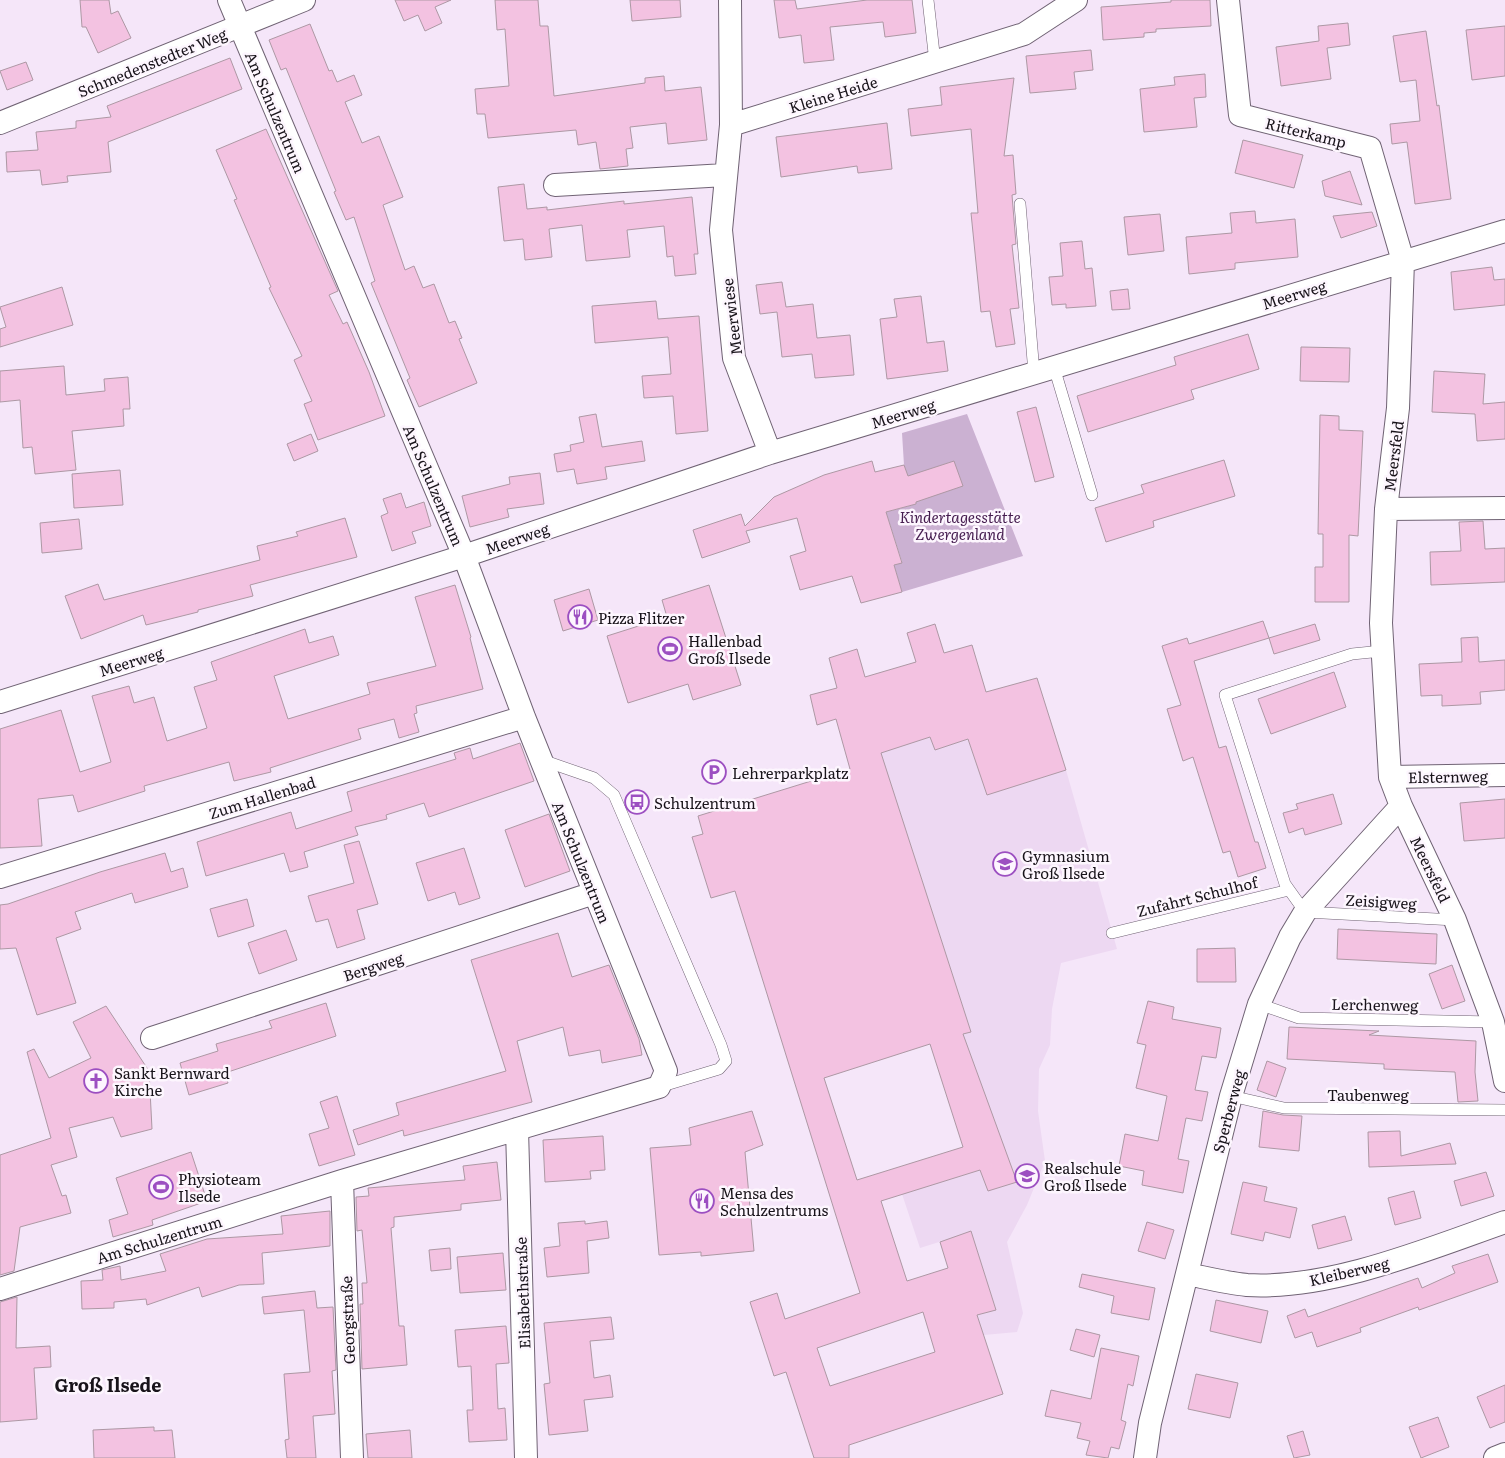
<svg xmlns="http://www.w3.org/2000/svg" width="1505" height="1458" viewBox="0 0 1505 1458" font-family="Literata,serif">
	<rect width="100%" height="100%" fill="#f5e6f9"/>
	<path fill="#edd8f2" d="M930 737 935 750 968 739 987 795 1066 770 1117 949 1061 963 1052 1009 1050 1045 1039 1069 1038 1111 1045 1161 1027 1205 1007 1242 1023 1313 1017 1332 984 1335 965 1319 996 1309 971 1232 920 1248 902 1194 980 1170 988 1191 1017 1182 963 1034 971 1031 881 753Z"/>
	<path fill="#cbb1d2" d="M967 414 1023 556 902 592 894 565 902 562 886 512 916 504 904 465 902 433Z"/>
	<path fill="#f3c2e1" stroke="#ad98a4" fill-rule="evenodd" d="M80 0H109L111 14 118 11 131 38 98 53 86 27H82Z
		M395 0H451L435 7 442 23 425 31 418 15 404 21Z
		M495 0H538L540 26H548L554 96 645 83V78L664 76 665 91 701 87 707 140 668 144 666 123 630 127 633 148 626 149 628 166 600 169 596 142 578 145 576 130 488 138 485 114H477L475 89 509 86 505 29 497 30Z
		M630 0H680L681 17 632 21Z
		M774 0H795L797 9 867 0H912L916 33 885 37 883 22 830 27 834 60 804 63 801 35 779 38Z
		M1171 0H1210L1211 26 1156 29V32L1144 33V37L1103 40 1101 7 1171 2Z
		M1348 23 1350 45 1327 48 1331 79 1281 86 1276 47 1319 41 1318 26Z
		M310 24 329 71 332 70 337 82 354 75 362 95 345 102 362 143 379 136 403 197 383 205 405 270 414 266 423 288 434 284 449 323 455 321 462 338 459 339 477 383 419 407 407 380 410 378 371 283 375 281 354 217 346 220 334 192 336 191 286 68 281 70 269 40Z
		M1505 26V76L1472 80 1466 30Z
		M1426 31 1437 106 1439 105 1451 199 1415 204 1407 142 1392 144 1390 124 1420 121 1416 80 1400 82 1393 36Z
		M1091 50 1093 70 1074 72 1076 89 1030 93 1026 56Z
		M230 58 242 89 108 142 111 172 67 176 68 182 42 185 40 170 7 172 6 152 38 150 36 132 76 128V121L111 117 107 106Z
		M26 62 33 80 7 90 0 71Z
		M1205 74 1206 97 1194 98 1197 127 1144 132 1140 89 1175 85 1174 77Z
		M1014 78 1004 156 1013 155 1016 194 1012 195 1016 244 1012 245 1019 308 1010 309 1015 344 996 347 990 311 981 312 971 213H978L971 129 911 136 908 109 942 105 940 87Z
		M887 123 892 169 858 173 857 166 781 177 776 137Z
		M266 129 338 291 329 295 343 324 347 322 369 372 385 416 318 440 304 404 312 401 294 360 302 356 269 288 271 287 234 200 237 199 216 150Z
		M1243 140 1303 155 1294 188 1235 173Z
		M1350 171 1362 205 1325 196 1322 181Z
		M524 184 527 209 547 207V210L624 201V204L692 197 698 254H694L696 274 675 276 673 256 667 257 664 226 627 230 630 257 586 261 582 225 549 229 552 257 525 260 523 239 504 241 498 187Z
		M1255 211 1256 223 1295 219 1298 257 1235 263V269L1189 274 1186 237 1232 233 1230 213Z
		M1372 212 1377 226 1341 238 1333 216Z
		M1160 214 1164 251 1128 255 1124 217Z
		M1082 241 1085 269 1092 268 1096 306 1066 308V304L1052 305 1049 277 1063 276 1060 243Z
		M1492 267 1494 280 1505 279V305L1454 310 1451 272Z
		M782 282 786 307 813 304 817 338 850 335 854 375 815 378 812 354 782 357 777 312 760 314 756 285Z
		M62 287 73 325 0 347V329L6 327 0 307Z
		M1128 289 1130 309 1112 310 1110 291Z
		M921 296 927 343 944 341 948 371 887 379 880 319 897 317 894 299Z
		M656 301 658 319 699 316 708 431 676 434 673 396 644 398 642 376 671 374 668 337 595 343 592 306Z
		M1248 334 1259 369 1191 390 1194 399 1088 432 1077 396 1176 365 1174 357Z
		M1301 347 1350 348 1349 382 1300 381Z
		M64 366 66 395 105 391 104 379 128 377 130 409H123L124 426 72 431 76 470 35 474 32 447 23 448 20 400 0 402V371Z
		M1434 371 1485 374 1483 404 1505 402V439L1477 441 1475 414 1432 412Z
		M1036 407 1054 477 1035 482 1017 412Z
		M596 414 602 447 642 441 645 461 605 467 607 479 577 484 574 469 557 472 554 454 571 451 570 445 584 442 579 417Z
		M1320 415 1339 416V430L1363 431 1358 536 1349 535V602H1315V567H1323V534H1318Z
		M311 434 318 451 294 461 287 444Z
		M1224 460 1235 496 1153 521 1154 527 1106 542 1095 508 1144 493 1141 485Z
		M872 461 875 472 904 465 908 476 954 461 963 486 916 502V504L886 512 902 563 894 565 902 592 861 603 852 576 800 590 790 556 806 551 797 518 746 531 750 542 702 558 693 530 741 514 745 526 774 497 824 475Z
		M120 470 123 505 74 508 72 474Z
		M540 473 544 504 507 509 509 517 470 527 462 496 510 484 509 477Z
		M401 493 406 508 424 502 431 526 412 532 416 543 392 551 381 516 388 513 383 499Z
		M345 518 357 557 250 585 253 596 198 610V612L146 625 143 615 81 639 65 596 98 584 104 600 260 560 257 546 298 536 296 532Z
		M79 519 82 549 42 553 40 523Z
		M1483 521 1485 549 1505 548V582L1431 585 1430 552 1461 551 1459 522Z
		M455 585 471 637 470 638 483 689 416 706 417 713 414 714 419 732 399 738 394 719 358 729 361 739 270 768 271 772 234 781 229 762 144 786 145 791 78 812 73 795 38 799 42 846 0 848V729L61 710 80 772 111 762 92 696 129 686 134 703 154 697 167 741 207 728 194 687 217 680 211 662 305 629 309 643 333 636 339 655 274 676 288 719 370 694 367 683 436 666 415 597Z
		M709 585 741 685 693 700 688 684 628 703 607 636 667 617 662 600Z
		M589 589 598 620 563 631 554 600Z
		M1263 621 1269 638 1194 661 1219 748 1226 746 1255 842H1258L1266 868 1238 877 1230 851 1223 853 1193 757 1183 761 1167 709 1181 705 1162 646 1187 638 1189 644Z
		M935 624 944 653 972 645 986 692 1037 678 1066 770 987 795 968 739 935 750 930 737 881 753 971 1032 963 1034 1017 1182 988 1191 980 1170 881 1201 907 1281 948 1268 940 1242 971 1231 996 1310 977 1315 1003 1394 849 1445V1458H814L786 1372 774 1376 750 1302 777 1293 785 1319 860 1293 735 891 711 898 692 837 703 834 698 816 850 769 836 719 817 725 810 695 837 688 829 658 857 649 865 677 916 662 907 633ZM930 1044 963 1147 857 1180 824 1078ZM923 1312 935 1352 830 1386 817 1348Z
		M1315 624 1320 640 1274 654 1269 638Z
		M1478 637 1479 662 1505 660V690L1480 692 1481 704 1442 706V695L1421 696 1419 664 1462 662 1461 638Z
		M1334 672 1346 707 1271 734 1258 699Z
		M520 743 534 781 429 817 424 803 386 815 387 819 355 827 358 835 304 852 308 867 290 872 284 853 206 876 197 842 291 812 296 829 352 811 347 792 456 759 454 753 470 748 473 759Z
		M1333 794 1342 824 1305 835 1303 828 1289 833 1283 813 1298 809 1296 804Z
		M1505 799V838L1464 841 1460 803Z
		M549 814 570 871 525 887 505 830Z
		M359 841 378 904 357 910 365 939 337 948 328 919 316 922 308 896 354 883 344 845Z
		M464 848 480 898 459 905 455 892 428 901 416 863Z
		M165 853 171 872 183 868 188 887 135 903 132 893 75 912 81 929 56 938 76 1003 37 1015 16 948 0 949V905L8 904 100 872Z
		M247 899 254 926 218 937 210 909Z
		M1338 929 1437 934 1436 964 1337 959Z
		M286 930 297 960 259 974 248 943Z
		M558 933 572 977 609 965 639 1039 642 1055 602 1063 600 1050 569 1056 563 1027 517 1041 532 1102 404 1136 403 1130 358 1145 353 1130 399 1115 396 1103 506 1071 471 960Z
		M1235 948 1236 982H1197V949Z
		M1452 965 1465 1001 1442 1009 1429 974Z
		M1148 1001 1174 1007 1172 1019 1221 1028 1216 1058 1202 1056 1195 1090 1208 1092 1202 1121 1186 1118 1178 1159 1189 1161 1183 1193 1142 1185 1144 1171 1119 1166 1125 1134 1158 1141 1167 1096 1136 1088 1146 1045 1137 1043Z
		M326 1003 336 1036 225 1073 228 1083 189 1095 180 1063 218 1051 216 1044 272 1028 269 1021Z
		M106 1006 149 1071 152 1129 121 1137 113 1117 69 1128 77 1157 51 1165 62 1196 66 1195 71 1213 20 1227 14 1271 0 1275V1155L51 1138 27 1052 34 1049 49 1078 91 1058 73 1022Z
		M1289 1027 1379 1031 1369 1035 1476 1041 1475 1072 1478 1101 1458 1102 1455 1072 1384 1069V1064L1287 1059Z
		M1267 1061 1286 1068 1276 1097 1257 1090Z
		M337 1096 355 1155 319 1166 309 1134 329 1128 320 1102Z
		M752 1111 763 1145 745 1152 754 1251 701 1256V1252L659 1255 650 1148 691 1145 689 1128Z
		M1263 1111 1283 1115 1302 1116 1299 1151 1259 1147Z
		M1400 1131 1401 1156 1450 1143 1456 1164 1369 1167 1368 1132Z
		M603 1136 605 1170 590 1171 591 1179 545 1182 543 1140Z
		M191 1152 207 1201 152 1220 153 1225 113 1237 109 1220 128 1214 116 1178Z
		M497 1162 501 1200 461 1204V1210L394 1217V1227L391 1228 399 1326H404L407 1365 362 1369 360 1304H363L362 1283H367L362 1230 357 1231 356 1197 369 1196 368 1188 465 1180 463 1166Z
		M1486 1172 1494 1196 1461 1206 1454 1181Z
		M1243 1182 1267 1187 1264 1201 1297 1208 1290 1238 1265 1232 1263 1241 1231 1234Z
		M1414 1191 1421 1218 1395 1225 1388 1198Z
		M330 1211V1246L262 1253 264 1284 239 1285 202 1297 199 1287 147 1305 146 1299 114 1302V1308L82 1309 81 1281 103 1280 102 1270 120 1266 121 1280 166 1271 160 1254 207 1239 283 1234 281 1216Z
		M1345 1216 1352 1240 1318 1249 1312 1225Z
		M585 1221V1224L607 1221 609 1238 587 1241 589 1273 547 1277 544 1248 560 1246 558 1223Z
		M1147 1222 1174 1230 1165 1259 1138 1251Z
		M450 1248 451 1269 431 1271 429 1250Z
		M503 1253 506 1290 460 1293 457 1257Z
		M1488 1254 1498 1282 1419 1310 1418 1307 1360 1328 1361 1332 1317 1347 1312 1332 1295 1338 1287 1316 1305 1309 1308 1317 1418 1278 1422 1288 1455 1273 1452 1266Z
		M1082 1274 1155 1288 1149 1320 1111 1313 1114 1296 1079 1287Z
		M315 1291 317 1308 333 1307 336 1370 332 1371 335 1414 313 1416 316 1458H287L285 1440 289 1439 284 1374 310 1372 304 1310 264 1314 262 1297Z
		M17 1297 16 1348 50 1346 51 1367 34 1368 37 1419 0 1422V1302Z
		M1216 1300 1268 1311 1261 1343 1210 1331Z
		M611 1317 614 1339 590 1341 594 1378 610 1375 613 1397 584 1400 588 1431 549 1435 544 1384 550 1383 544 1323Z
		M506 1326 509 1363 496 1364 498 1409 505 1408 507 1440 469 1442 467 1410H473L471 1366 458 1367 455 1330Z
		M1076 1329 1100 1335 1094 1357 1070 1350Z
		M1101 1348 1139 1356 1133 1386 1128 1384 1121 1420 1126 1422 1119 1449 1111 1447 1108 1458 1086 1455 1090 1441 1077 1438 1081 1423 1045 1416 1051 1390 1091 1399Z
		M1196 1374 1238 1383 1230 1418 1188 1409Z
		M1505 1385V1422L1490 1428 1477 1397Z
		M1438 1417 1449 1447 1421 1458 1409 1427Z
		M154 1427V1431L172 1430 175 1458H94L93 1430Z
		M410 1430 412 1458H368L366 1434Z
		M1303 1431 1310 1455 1294 1458 1287 1436Z"/>
	<g fill="none" stroke-linecap="round" stroke-linejoin="round">
		<g stroke="#706374" stroke-width="12">
			<path id="lane" d="M928 0 935 62
				M1020 204 1034 373
				M1054 367 1092 495
				M1382 651 1352 654 1225 695 1285 884 1305 912 1455 920
				M542 760 594 778 614 795 721 1045 726 1061 719 1069 659 1087
				M1112 933 1289 890
				M1259 1004 1299 1018 1493 1022
				M1231 1096 1284 1108 1505 1110"/>
		</g>
		<g stroke="#706374" stroke-width="24">
			<path id="street" d="M730 0 731 125 721 230 734 358 770 453
				M1228 0 1240 115 1370 148 1403 261 1398 408 1386 509 1381 623 1390 777 1401 806 1455 920 1493 1022 1505 1081
				M0 123 304 0
				M731 125 1024 34 1076 0
				M555 185 725 175
				M1386 509 1505 508
				M0 702 464 556 770 453 1505 231
				M1390 777 1505 775
				M0 877 524 717
				M152 1038 594 893
				M517 1129 526 1458
				M342 1181 352 1458
				M1187 1274C1207 1278 1227 1283 1247 1285 1330 1290 1428 1249 1505 1222
				M0 1289 342 1181 659 1087 666 1071 524 717 464 556 229 0
				M1145 1458 1150 1423 1231 1096 1259 1004 1290 937 1305 912 1401 806
				M1495 1458 1505 1454"/>
		</g>
		<use href="#lane" stroke="#fff" stroke-width="11"/>
		<use href="#street" stroke="#fff" stroke-width="22"/>
	</g>
	<defs>
		<g id="restaurant-ring" transform="scale(1.25)"><circle r="9.5" fill="#fdf6fe" stroke="#9c4fc1" stroke-width="1.5"/><path d="M-5-6h1v4h1v-4h1v4h1v-4h1v5L-1.5 .5V6h-2V.5L-5-1ZM5-6V6H3V1.5H1.5Q1.5-4 5-6Z" fill="#9c4fc1"/></g>
		<g id="stadium-ring" transform="scale(1.25)"><circle r="9.5" fill="#fdf6fe" stroke="#9c4fc1" stroke-width="1.5"/><path d="M0-5a6.5 5 0 1 0 0 10a6.5 5 0 1 0 0-10ZM-3.5-1.8h7v3.6h-7Z" fill="#9c4fc1"/></g>
		<g id="parking-ring" transform="scale(1.25)"><circle r="9.5" fill="#fdf6fe" stroke="#9c4fc1" stroke-width="1.5"/><path d="M-3.5-5.5H1a3.5 3.5 0 0 1 0 7H-1V5.5H-3.5ZM-1-3.4V-.6H.8a1.4 1.4 0 0 0 0-2.8Z" fill="#9c4fc1"/></g>
		<g id="bus-ring" transform="scale(1.25)"><circle r="9.5" fill="#fdf6fe" stroke="#9c4fc1" stroke-width="1.5"/><path d="M-5-6H5V4H4V6H2V4H-2V6H-4V4H-5ZM-3.5-4V0h7V-4ZM-3.5 1.2v1.5H-2V1.2ZM2 1.2v1.5H3.5V1.2Z" fill="#9c4fc1"/></g>
		<g id="school-ring" transform="scale(1.25)"><circle r="9.5" fill="#fdf6fe" stroke="#9c4fc1" stroke-width="1.5"/><path d="M0-5L7-2L0 1L-7-2ZM-4 1L0 2.5L4 1V4Q0 6-4 4Z" fill="#9c4fc1"/></g>
		<g id="church-ring" transform="scale(1.25)"><circle r="9.5" fill="#fdf6fe" stroke="#9c4fc1" stroke-width="1.5"/><path d="M-1.2-6h2.4v3.5h3.3v2.4h-3.3V6h-2.4V-.1h-3.3v-2.4h3.3Z" fill="#9c4fc1"/></g>
	</defs>
	<g fill-rule="evenodd">
		<use href="#restaurant-ring" x="580" y="617"/>
		<use href="#stadium-ring" x="670" y="649"/>
		<use href="#parking-ring" x="714" y="772"/>
		<use href="#bus-ring" x="637" y="802"/>
		<use href="#school-ring" x="1005" y="864"/>
		<use href="#church-ring" x="96" y="1081"/>
		<use href="#school-ring" x="1027" y="1176"/>
		<use href="#stadium-ring" x="161" y="1187"/>
		<use href="#restaurant-ring" x="702" y="1201"/>
	</g>
	<g text-anchor="middle" dominant-baseline="central" stroke-width="5" stroke-linejoin="round" paint-order="stroke">
		<g font-size="15" fill="#18131a" stroke="#fdf6fe">
			<text transform="translate(152 62) rotate(-22)">Schmedenstedter Weg</text>
			<text transform="translate(833 94) rotate(-17)">Kleine Heide</text>
			<text transform="translate(276 112) rotate(67)">Am Schulzentrum</text>
			<text transform="translate(1306 132) rotate(14)">Ritterkamp</text>
			<text transform="translate(1294 294) rotate(-17)">Meerweg</text>
			<text transform="translate(731 317) rotate(-97)">Meerwiese</text>
			<text transform="translate(903 413) rotate(-17)">Meerweg</text>
			<text transform="translate(1393 456) rotate(-83)">Meersfeld</text>
			<text transform="translate(434 485) rotate(67)">Am Schulzentrum</text>
			<text transform="translate(517 538) rotate(-19)">Meerweg</text>
			<text transform="translate(131 661) rotate(-17)">Meerweg</text>
			<text transform="translate(1448 776) rotate(-1)">Elsternweg</text>
			<text transform="translate(262 797) rotate(-17)">Zum Hallenbad</text>
			<text transform="translate(582 862) rotate(68)">Am Schulzentrum</text>
			<text transform="translate(1431 869) rotate(64)">Meersfeld</text>
			<text transform="translate(1197 896) rotate(-14)">Zufahrt Schulhof</text>
			<text transform="translate(1381 901) rotate(3)">Zeisigweg</text>
			<text transform="translate(373 966) rotate(-18)">Bergweg</text>
			<text transform="translate(1375 1004) rotate(1)">Lerchenweg</text>
			<text x="1368" y="1094">Taubenweg</text>
			<text transform="translate(1228 1111) rotate(-75)">Sperberweg</text>
			<text transform="translate(159 1239) rotate(-17)">Am Schulzentrum</text>
			<text transform="translate(1349 1271) rotate(-13)">Kleiberweg</text>
			<text transform="translate(522 1293) rotate(-92)">Elisabethstraße</text>
			<text transform="translate(347 1320) rotate(-92)">Georgstraße</text>
		</g>
		<g font-size="15" font-style="italic" fill="#451c4f" stroke="#fdf6fe">
			<text x="960" y="516">Kindertagesstätte<tspan x="960" dy="17">Zwergenland</tspan></text>
		</g>
		<g font-size="15" fill="#18131a" stroke="#fdf6fe" text-anchor="start">
			<text x="598" y="617">Pizza Flitzer</text>
			<text x="688" y="640">Hallenbad<tspan x="688" dy="17">Groß Ilsede</tspan></text>
			<text x="732" y="772">Lehrerparkplatz</text>
			<text x="654" y="802">Schulzentrum</text>
			<text x="1022" y="855">Gymnasium<tspan x="1022" dy="17">Groß Ilsede</tspan></text>
			<text x="114" y="1072">Sankt Bernward<tspan x="114" dy="17">Kirche</tspan></text>
			<text x="1044" y="1167">Realschule<tspan x="1044" dy="17">Groß Ilsede</tspan></text>
			<text x="178" y="1178">Physioteam<tspan x="178" dy="17">Ilsede</tspan></text>
			<text x="720" y="1192">Mensa des<tspan x="720" dy="17">Schulzentrums</tspan></text>
		</g>
		<g font-size="18" font-weight="bold" fill="#18131a" stroke="#fdf6fe">
			<text x="108" y="1384">Groß Ilsede</text>
		</g>
	</g>
</svg>
